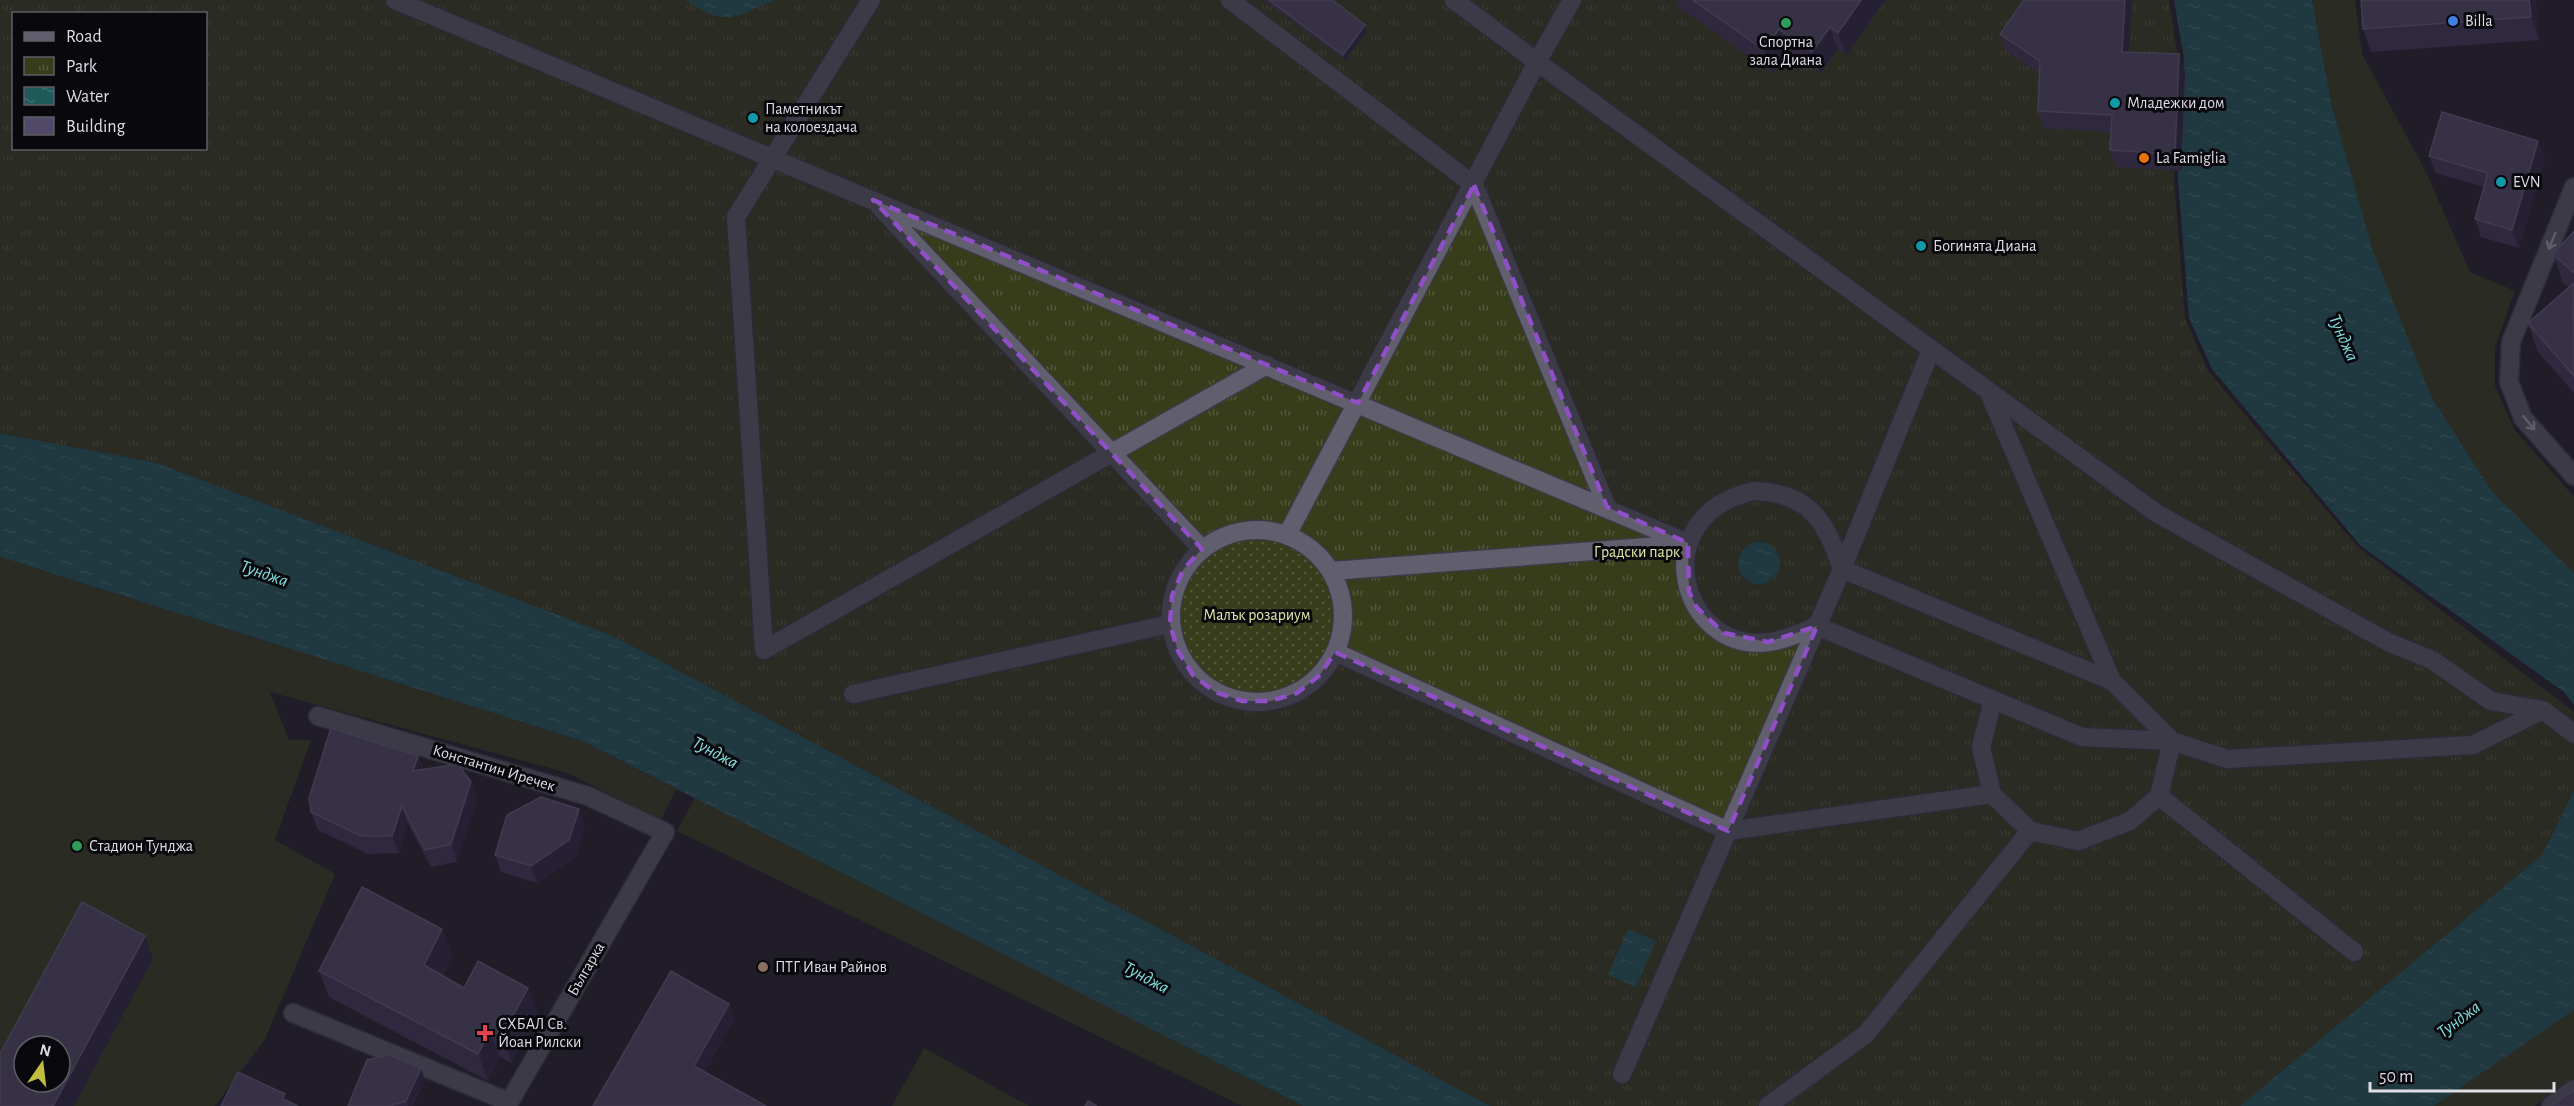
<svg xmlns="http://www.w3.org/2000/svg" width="2574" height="1106" viewBox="0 0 2574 1106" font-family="'Alegreya Sans',sans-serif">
	<defs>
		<pattern id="park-tufts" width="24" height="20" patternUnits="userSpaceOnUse" patternTransform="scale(1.5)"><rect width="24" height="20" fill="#373c1a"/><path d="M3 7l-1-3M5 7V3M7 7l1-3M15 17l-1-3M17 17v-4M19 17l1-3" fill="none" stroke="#54583b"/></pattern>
		<pattern id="garden-dots" width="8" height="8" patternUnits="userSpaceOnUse" patternTransform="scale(1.5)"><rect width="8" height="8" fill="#373c1a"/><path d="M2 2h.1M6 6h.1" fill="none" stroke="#54583b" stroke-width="1.8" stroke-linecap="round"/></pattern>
		<pattern id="water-ripples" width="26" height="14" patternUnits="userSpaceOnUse" patternTransform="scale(1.5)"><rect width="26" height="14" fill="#1f5a5a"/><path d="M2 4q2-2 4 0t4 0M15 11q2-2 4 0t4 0" fill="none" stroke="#3f7172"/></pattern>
	</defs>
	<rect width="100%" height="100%" fill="#201d29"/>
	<path fill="#373c1a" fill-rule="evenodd" d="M2312 0H2355L2362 54 2426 172 2470 272 2515 291 2495 347V386L2514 429 2574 497V573L2492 491 2432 398 2373 251 2332 106Z
		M0 557 582 741 676 789 661 820 568 773 270 692 289 740H311L275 840 335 874 265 1039 215 1106H0ZM24 1046H60V1082H24Z
		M695 798 1303 1106H1242L677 831Z
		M2574 1010V1078L2535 1106H2434Z
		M924 1048 1029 1106H892Z"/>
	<path fill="url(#park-tufts)" fill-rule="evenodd" d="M0 0H2169L2178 59 2174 179 2185 318 2208 371 2357 546 2574 712V790L2542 855 2240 1106H1490L616 637 157 463 0 433ZM14 14H206V148H14Z"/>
	<path fill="url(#garden-dots)" d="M1171 616a86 86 0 1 1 172 0a86 86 0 1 1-172 0Z"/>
	<path fill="url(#water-ripples)" d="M686 0H775C734 17 726 28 686 0Z
		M2174 0H2312L2332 106 2373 251 2432 398 2492 491 2574 573V705L2564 692 2361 546 2212 369 2189 318 2178 178 2184 58Z
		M0 433 157 463 616 637 1490 1106H1303L582 741 0 557Z
		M1738 563a21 21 0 1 1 42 0a21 21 0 1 1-42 0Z
		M2574 790V1010L2434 1106H2240L2542 855Z
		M1628 929 1656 941 1636 987 1608 975Z"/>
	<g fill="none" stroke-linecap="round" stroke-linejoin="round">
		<g stroke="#3d3a45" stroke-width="21">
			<path id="street" d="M395 0 1688 543
				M871 0 736 217 764 650 1267 365
				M1230 0 1474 185 1607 507
				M1454 0 1537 62 1572 0
				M2574 187 2511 342 2509 382 2523 418 2574 476
				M879 206 1202 549
				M1990 395 2112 681
				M1754 491C1810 493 1825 520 1842 569L2112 681 2172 741 2082 737 1817 626C1802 632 1786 640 1769 642 1680 654 1643 515 1754 491Z
				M1171 616a86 86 0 1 1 172 0a86 86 0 1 1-172 0Z
				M1287 535 1537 62 2156 513 2388 642 2432 660 2491 701 2543 710 2574 734
				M1331 571 1686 544
				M1335 652 1728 831 1992 794
				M853 694 1170 624
				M1993 700 1981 747 1992 794 2030 831 2078 841 2130 821 2159 796 2172 741 2227 759 2473 745 2543 710
				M318 716 588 796 665 832 507 1106
				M2159 796 2354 952
				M293 1013 509 1102
				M1622 1074 1842 569 1931 350
				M1768 1106 1866 1034 2030 831
				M2551 1106 2574 1089"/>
		</g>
		<use href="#street" stroke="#615e6d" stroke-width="18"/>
	</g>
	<path fill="#403758" d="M1263 0H1332L1367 31 1345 60Z
		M1676 0H1886L1846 55 1838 49 1820 74 1788 51 1773 73 1678 7Z
		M2536 0 2539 40 2371 52 2363 29Z
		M2000 34 2129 52 2179 54 2185 72 2181 171 2116 167 2110 150 2111 132 2044 128 2038 111 2040 74 2007 51Z
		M2429 156 2545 158 2519 248 2481 237 2475 219 2484 187 2436 173Z
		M2574 231V393L2538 352 2528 323 2569 287 2563 283 2553 254Z
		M418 756 423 769 471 782 477 799 457 862 431 867 408 824 399 853 368 854 318 830 311 812Z
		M585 827 575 858 537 883 501 872 495 855Z
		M442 929 452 956 442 976 464 988H528L538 1015 512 1063 500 1057 488 1081 329 997 319 971Z
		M425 1080 413 1106H348Z"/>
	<path fill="#2c253f" d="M1861 0H1886L1846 55 1838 33Z
		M2125 0H2132L2128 69 2122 52Z
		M2529 0H2536L2539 40 2531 17Z
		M1365 25 1367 31 1345 60 1343 55Z
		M1830 27 1838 49 1820 74 1812 52Z
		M1779 29 1788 51 1773 73 1764 50Z
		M2179 54 2185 72 2181 171 2175 154Z
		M2538 141 2545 158 2519 248 2512 230Z
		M418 756 424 774 413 771Z
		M471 782 477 799 457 862 451 844Z
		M402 806 408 824 399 853 392 836Z
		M579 809 585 827 575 858 537 883 531 866Z
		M442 929 452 956 433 992 424 965Z
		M145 936 153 959 74 1106H53Z
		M528 988 538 1015 512 1063 502 1036Z
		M729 1004 735 1019 700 1081 694 1066Z
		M490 1031 500 1057 488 1081 478 1054Z
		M421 1068 425 1080 413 1106H408L406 1101Z"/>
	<path fill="#514967" stroke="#67607b" stroke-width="1.5" fill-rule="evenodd" d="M1269 0H1332L1365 25 1343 55Z
		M1693 0H1861L1838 33 1830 27 1812 52 1779 29 1764 50Z
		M2024 0H2125L2122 52 2179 54 2175 154 2110 150 2112 115 2038 111 2040 61 2000 34Z
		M2361 0H2529L2531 17 2363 29Z
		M2442 112 2538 141 2512 230 2475 219 2488 173 2429 156Z
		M2574 231V273L2553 254Z
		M2574 283 2573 309 2574 376 2528 323Z
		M331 728 418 756 413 771 458 764 471 782 451 844 425 850 402 806 392 836H361L311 812 309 798Z
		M541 797 579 809 569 840 531 866 495 855 507 815Z
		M362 887 442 929 424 965 464 988 478 961 528 988 502 1036 490 1031 478 1054 319 971Z
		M82 902 145 936 53 1106H0V1054ZM24 1046H60V1082H24Z
		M671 971 729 1004 694 1066 766 1106H593Z
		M389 1055 421 1068 406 1101 388 1106H348L367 1060Z
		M238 1072 285 1094 283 1099 298 1106H221Z
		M2574 1090V1106H2552Z
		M1088 1101 1097 1106H1085Z"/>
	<defs><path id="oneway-shaft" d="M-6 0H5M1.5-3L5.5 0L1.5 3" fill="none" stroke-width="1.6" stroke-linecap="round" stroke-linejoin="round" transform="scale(1.5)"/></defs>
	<g stroke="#adaab6">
		<use href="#oneway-shaft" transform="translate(2552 241) rotate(112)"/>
		<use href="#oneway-shaft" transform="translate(2529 423) rotate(51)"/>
	</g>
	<path d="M0 0H2574V1106H0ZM1474 185 1607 507 1688 543 1689 592 1697 608 1724 633 1768 642 1817 626 1728 831 1335 652 1320 675 1297 693 1270 701H1242L1215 692 1193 675 1178 651 1170 624 1172 596 1183 570 1202 549 873 200 1358 403Z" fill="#201d29" fill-opacity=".55" fill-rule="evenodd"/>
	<path fill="none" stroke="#8f4fc7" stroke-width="4.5" stroke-dasharray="12 8" stroke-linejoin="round" d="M1474 185 1607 507 1688 543 1689 592 1697 608 1724 633 1768 642 1817 626 1728 831 1335 652 1320 675 1297 693 1270 701H1242L1215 692 1193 675 1178 651 1170 624 1172 596 1183 570 1202 549 873 200 1358 403Z"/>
	<circle fill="#3f7fe0" stroke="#09080d" stroke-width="2" cx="2453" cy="21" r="6"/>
	<g fill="#2e9e5b" stroke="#09080d" stroke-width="2">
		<circle cx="1786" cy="23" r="6"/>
		<circle cx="77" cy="846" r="6"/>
	</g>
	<g fill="#0f9aa8" stroke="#09080d" stroke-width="2">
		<circle cx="2115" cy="103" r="6"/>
		<circle cx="753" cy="118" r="6"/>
		<circle cx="2501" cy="182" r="6"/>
		<circle cx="1921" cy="246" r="6"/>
	</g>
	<circle fill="#e8710a" stroke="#09080d" stroke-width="2" cx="2144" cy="158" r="6"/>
	<circle fill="#8d6e63" stroke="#09080d" stroke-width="2" cx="763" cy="967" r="6"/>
	<path fill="#e0444e" stroke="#09080d" stroke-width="2" d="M482 1024h6v6h6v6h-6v6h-6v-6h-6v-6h6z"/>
	<g text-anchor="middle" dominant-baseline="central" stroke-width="6" stroke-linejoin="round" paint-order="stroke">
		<g font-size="16" fill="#dfdde6" stroke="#09080d" text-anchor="start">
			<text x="2465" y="21">Billa</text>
			<text x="1786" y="42" text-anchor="middle">Спортна<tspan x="1786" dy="18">зала Диана</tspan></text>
			<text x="2127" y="103">Младежки дом</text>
			<text x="765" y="109">Паметникът<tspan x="765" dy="18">на колоездача</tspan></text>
			<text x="2156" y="158">La Famiglia</text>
			<text x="2513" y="182">EVN</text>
			<text x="1933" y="246">Богинята Диана</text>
			<text x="89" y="846">Стадион Тунджа</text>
			<text x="775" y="967">ПТГ Иван Райнов</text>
			<text x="498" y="1024">СХБАЛ Св.<tspan x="498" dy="18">Йоан Рилски</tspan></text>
		</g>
		<g font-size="16" fill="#dfeba5" stroke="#09080d">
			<text x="1637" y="552">Градски парк</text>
			<text x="1257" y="615">Малък розариум</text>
		</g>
		<g font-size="16" fill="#dfdde6" stroke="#09080d">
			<text transform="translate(494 768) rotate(17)">Константин Иречек</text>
			<text transform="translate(586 969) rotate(-60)">Българка</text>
		</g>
		<g font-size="18" font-style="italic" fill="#83e2e2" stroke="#09080d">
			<text transform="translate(2343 338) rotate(66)">Тунджа</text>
			<text transform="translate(264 574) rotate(19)">Тунджа</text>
			<text transform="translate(715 753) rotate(28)">Тунджа</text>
			<text transform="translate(1146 978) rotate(28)">Тунджа</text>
			<text transform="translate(2459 1020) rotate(-37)">Тунджа</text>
		</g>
	</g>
	<rect x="12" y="12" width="195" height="138" fill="#09080d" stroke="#5f5d64" stroke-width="1.5"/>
	<rect x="24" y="32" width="30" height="9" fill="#615e6d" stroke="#5f5d64" stroke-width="1.5"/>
	<text x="66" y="42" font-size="18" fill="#dfdde6">Road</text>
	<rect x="24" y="57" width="30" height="18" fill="url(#park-tufts)" stroke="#5f5d64" stroke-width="1.5"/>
	<text x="66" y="72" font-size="18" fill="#dfdde6">Park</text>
	<rect x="24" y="87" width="30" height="18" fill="url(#water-ripples)" stroke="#5f5d64" stroke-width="1.5"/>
	<text x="66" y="102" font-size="18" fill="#dfdde6">Water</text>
	<rect x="24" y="117" width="30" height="18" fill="#514967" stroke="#5f5d64" stroke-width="1.5"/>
	<text x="66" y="132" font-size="18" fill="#dfdde6">Building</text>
	<g transform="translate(42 1064) rotate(14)"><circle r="28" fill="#09080d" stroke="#5f5d64" stroke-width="1.5"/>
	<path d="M0-4.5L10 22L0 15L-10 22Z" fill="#c2bd3f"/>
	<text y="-9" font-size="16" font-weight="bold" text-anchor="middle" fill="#dfdde6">N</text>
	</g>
	<path d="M2370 1082v9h184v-9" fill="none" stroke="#dfdde6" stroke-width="3"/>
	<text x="2379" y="1082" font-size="18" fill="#dfdde6" stroke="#09080d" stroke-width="4.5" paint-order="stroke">50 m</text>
</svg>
